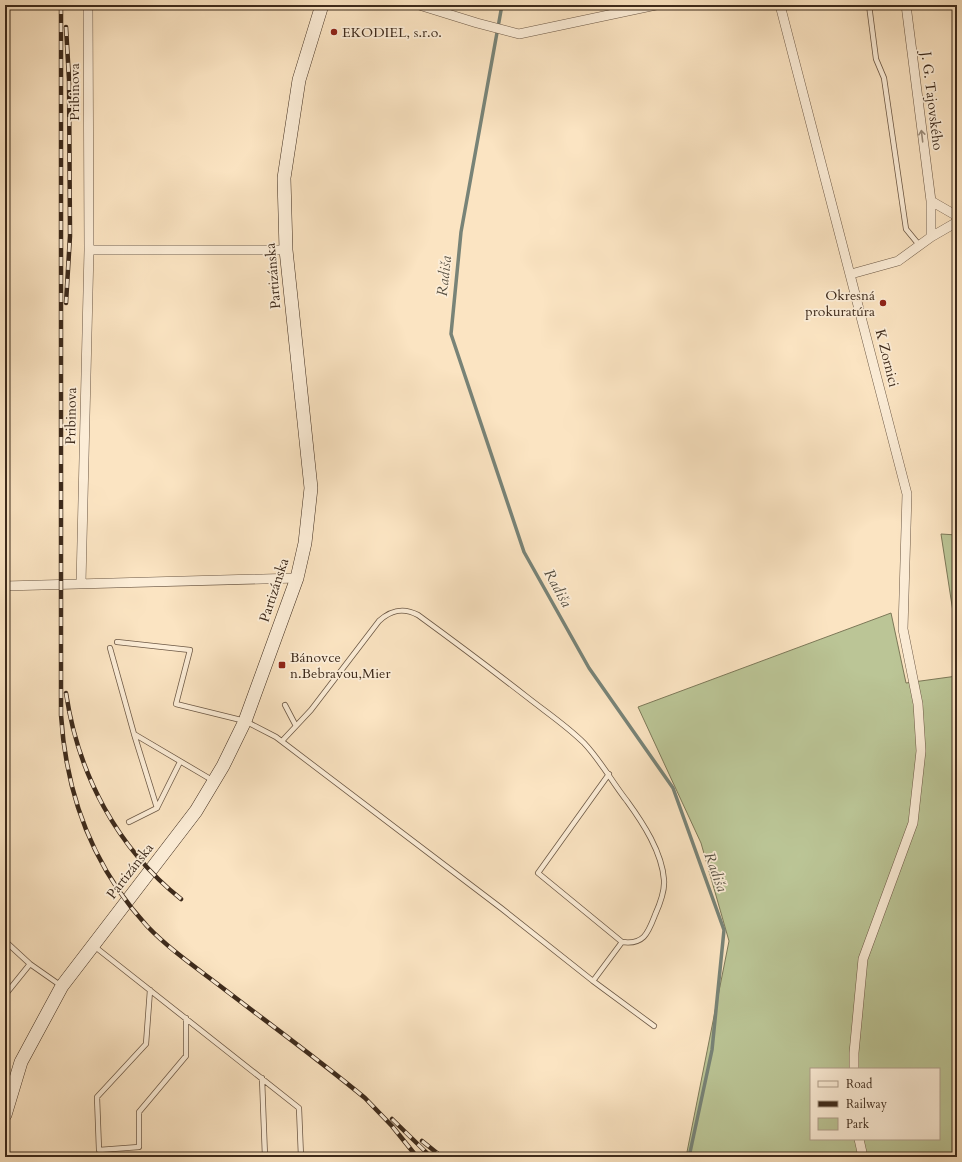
<svg xmlns="http://www.w3.org/2000/svg" width="962" height="1162" viewBox="0 0 962 1162" font-family="Cardo,serif">
	<rect width="100%" height="100%" fill="#fbe4c2"/>
	<filter id="stains"><feTurbulence type="fractalNoise" baseFrequency=".005" numOctaves="4"/><feColorMatrix values="0 0 0 0 .2 0 0 0 0 .09 0 0 0 0 .02 0 0 0 .5 -.17"/></filter>
	<radialGradient id="worn" r=".72"><stop offset=".6" stop-color="#630" stop-opacity="0"/><stop offset="1" stop-color="#630" stop-opacity=".3"/></radialGradient>
	<path fill="#bbc596" stroke="#7c7858" fill-rule="evenodd" d="M941 534 957 535V638Z
		M891 613 906 683 957 676V1157H686L729 941 701 843 638 707ZM811 1069H939V1139H811Z"/>
	<g fill="none" stroke-linecap="round" stroke-linejoin="round">
		<path stroke="#788377" stroke-width="3.5" d="M502 5 461 232 451 334 524 552 589 668 673 788 724 930 712 1050 689 1157"/>
		<g stroke="#6c5845" stroke-width="6">
			<path id="lane" d="M869 5 876 59 884 78 906 229 920 246
				M117 642 190 650 176 704 245 721 276 737 501 908 593 981 622 942 538 873 609 774
				M110 648 134 734 212 780
				M285 705 296 726
				M282 741 311 710 379 621C391 610 403 607 418 615 455 642 491 669 527 697 546 712 567 726 584 743 601 761 612 782 627 801 643 823 662 852 664 880 665 892 660 904 655 915 648 933 644 945 622 942
				M157 808 180 762
				M129 822 157 808 134 734
				M5 941 30 964 60 985
				M94 946 299 1108 301 1157
				M593 981 654 1026
				M150 990 146 1044 97 1097 99 1150 139 1147V1112L186 1056V1018
				M5 995 30 964
				M262 1078 265 1157"/>
		</g>
		<g stroke="#6c5845" stroke-width="10">
			<path id="street" d="M419 5 477 23 519 34 656 5
				M780 5 907 494 903 629 918 704 921 751 913 823 863 959 854 1053V1069
				M906 5 931 201V237
				M931 201 957 216
				M89 250H286
				M851 274 898 261 931 237 957 222
				M81 583 89 250 88 5
				M5 586 297 578
				M859 1139 863 1157"/>
		</g>
		<g stroke="#3d2a1b" stroke-width="14">
			<path id="secondary" d="M5 1115 21 1062 62 986 196 811 223 766 245 721 297 578 305 543 311 488 286 250 284 178 299 80 322 5"/>
		</g>
		<use href="#lane" stroke="#fcedd7" stroke-width="4.5"/>
		<use href="#street" stroke="#fcedd7" stroke-width="9"/>
		<use href="#secondary" stroke="#fcedd7" stroke-width="13"/>
		<g stroke="#3d2a1b" stroke-width="4.5">
			<path id="rail" d="M61 5V715C66 794 93 867 147 926 170 950 198 969 224 989 271 1025 319 1060 365 1098L392 1126 417 1157
				M66 27 69 79 70 236 66 303
				M66 693C78 774 117 848 181 899
				M392 1119 431 1157
				M422 1141 442 1157"/>
		</g>
		<use href="#rail" stroke="#fcedd7" stroke-width="3" stroke-dasharray="9" stroke-linecap="butt"/>
	</g>
	<defs><path id="oneway-shaft" d="M-6 0H5M1.5-3L5.5 0L1.5 3" fill="none" stroke-width="1.6" stroke-linecap="round" stroke-linejoin="round"/></defs>
	<use stroke="#9c8c79" href="#oneway-shaft" transform="translate(922 136) rotate(-97)"/>
	<g fill="#8f2418" stroke="#fcedd7" stroke-width="1.5">
		<circle cx="334" cy="32" r="4"/>
		<circle cx="883" cy="303" r="4"/>
		<rect x="278" y="661" width="8" height="8" rx="2"/>
	</g>
	<g text-anchor="middle" dominant-baseline="central" stroke-width="3.5" stroke-linejoin="round" paint-order="stroke">
		<g font-size="14" fill="#3d2a1b" stroke="#fcedd7" text-anchor="start">
			<text x="342" y="32">EKODIEL, s.r.o.</text>
			<text x="875" y="295" text-anchor="end">Okresná<tspan x="875" dy="16">prokuratúra</tspan></text>
			<text x="290" y="657">Bánovce<tspan x="290" dy="16">n.Bebravou,Mier</tspan></text>
		</g>
		<g font-size="14" fill="#3d2a1b" stroke="#fcedd7">
			<text transform="translate(74 92) rotate(-90)">Pribinova</text>
			<text transform="translate(932 101) rotate(83)">J. G. Tajovského</text>
			<text transform="translate(273 276) rotate(-95)">Partizánska</text>
			<text transform="translate(887 358) rotate(76)">K Zornici</text>
			<text transform="translate(71 416) rotate(-89)">Pribinova</text>
			<text transform="translate(274 590) rotate(-72)">Partizánska</text>
			<text transform="translate(130 871) rotate(-52)">Partizánska</text>
		</g>
		<g font-size="15" font-style="italic" fill="#564f41" stroke="#fcedd7">
			<text transform="translate(444 276) rotate(-84)">Radiša</text>
			<text transform="translate(558 588) rotate(61)">Radiša</text>
			<text transform="translate(716 872) rotate(70)">Radiša</text>
		</g>
	</g>
	<rect width="962" height="1162" fill="none" stroke="#fbe4c2" stroke-width="20"/>
	<rect x="6" y="6" width="950" height="1150" fill="none" stroke="#3d2a1b" stroke-width="2"/>
	<rect x="10" y="10" width="942" height="1142" fill="none" stroke="#3d2a1b"/>
	<rect x="810" y="1068" width="130" height="72" fill="#fcedd7" stroke="#b09f8c"/>
	<rect x="818" y="1081" width="20" height="6" fill="#fcedd7" stroke="#b09f8c"/>
	<text x="846" y="1088" font-size="12" fill="#3d2a1b">Road</text>
	<rect x="818" y="1101" width="20" height="6" fill="#3d2a1b" stroke="#b09f8c"/>
	<text x="846" y="1108" font-size="12" fill="#3d2a1b">Railway</text>
	<rect x="818" y="1118" width="20" height="12" fill="#bbc596" stroke="#b09f8c"/>
	<text x="846" y="1128" font-size="12" fill="#3d2a1b">Park</text>
	<rect width="100%" height="100%" filter="url(#stains)"/>
	<rect width="100%" height="100%" fill="url(#worn)"/>
</svg>
